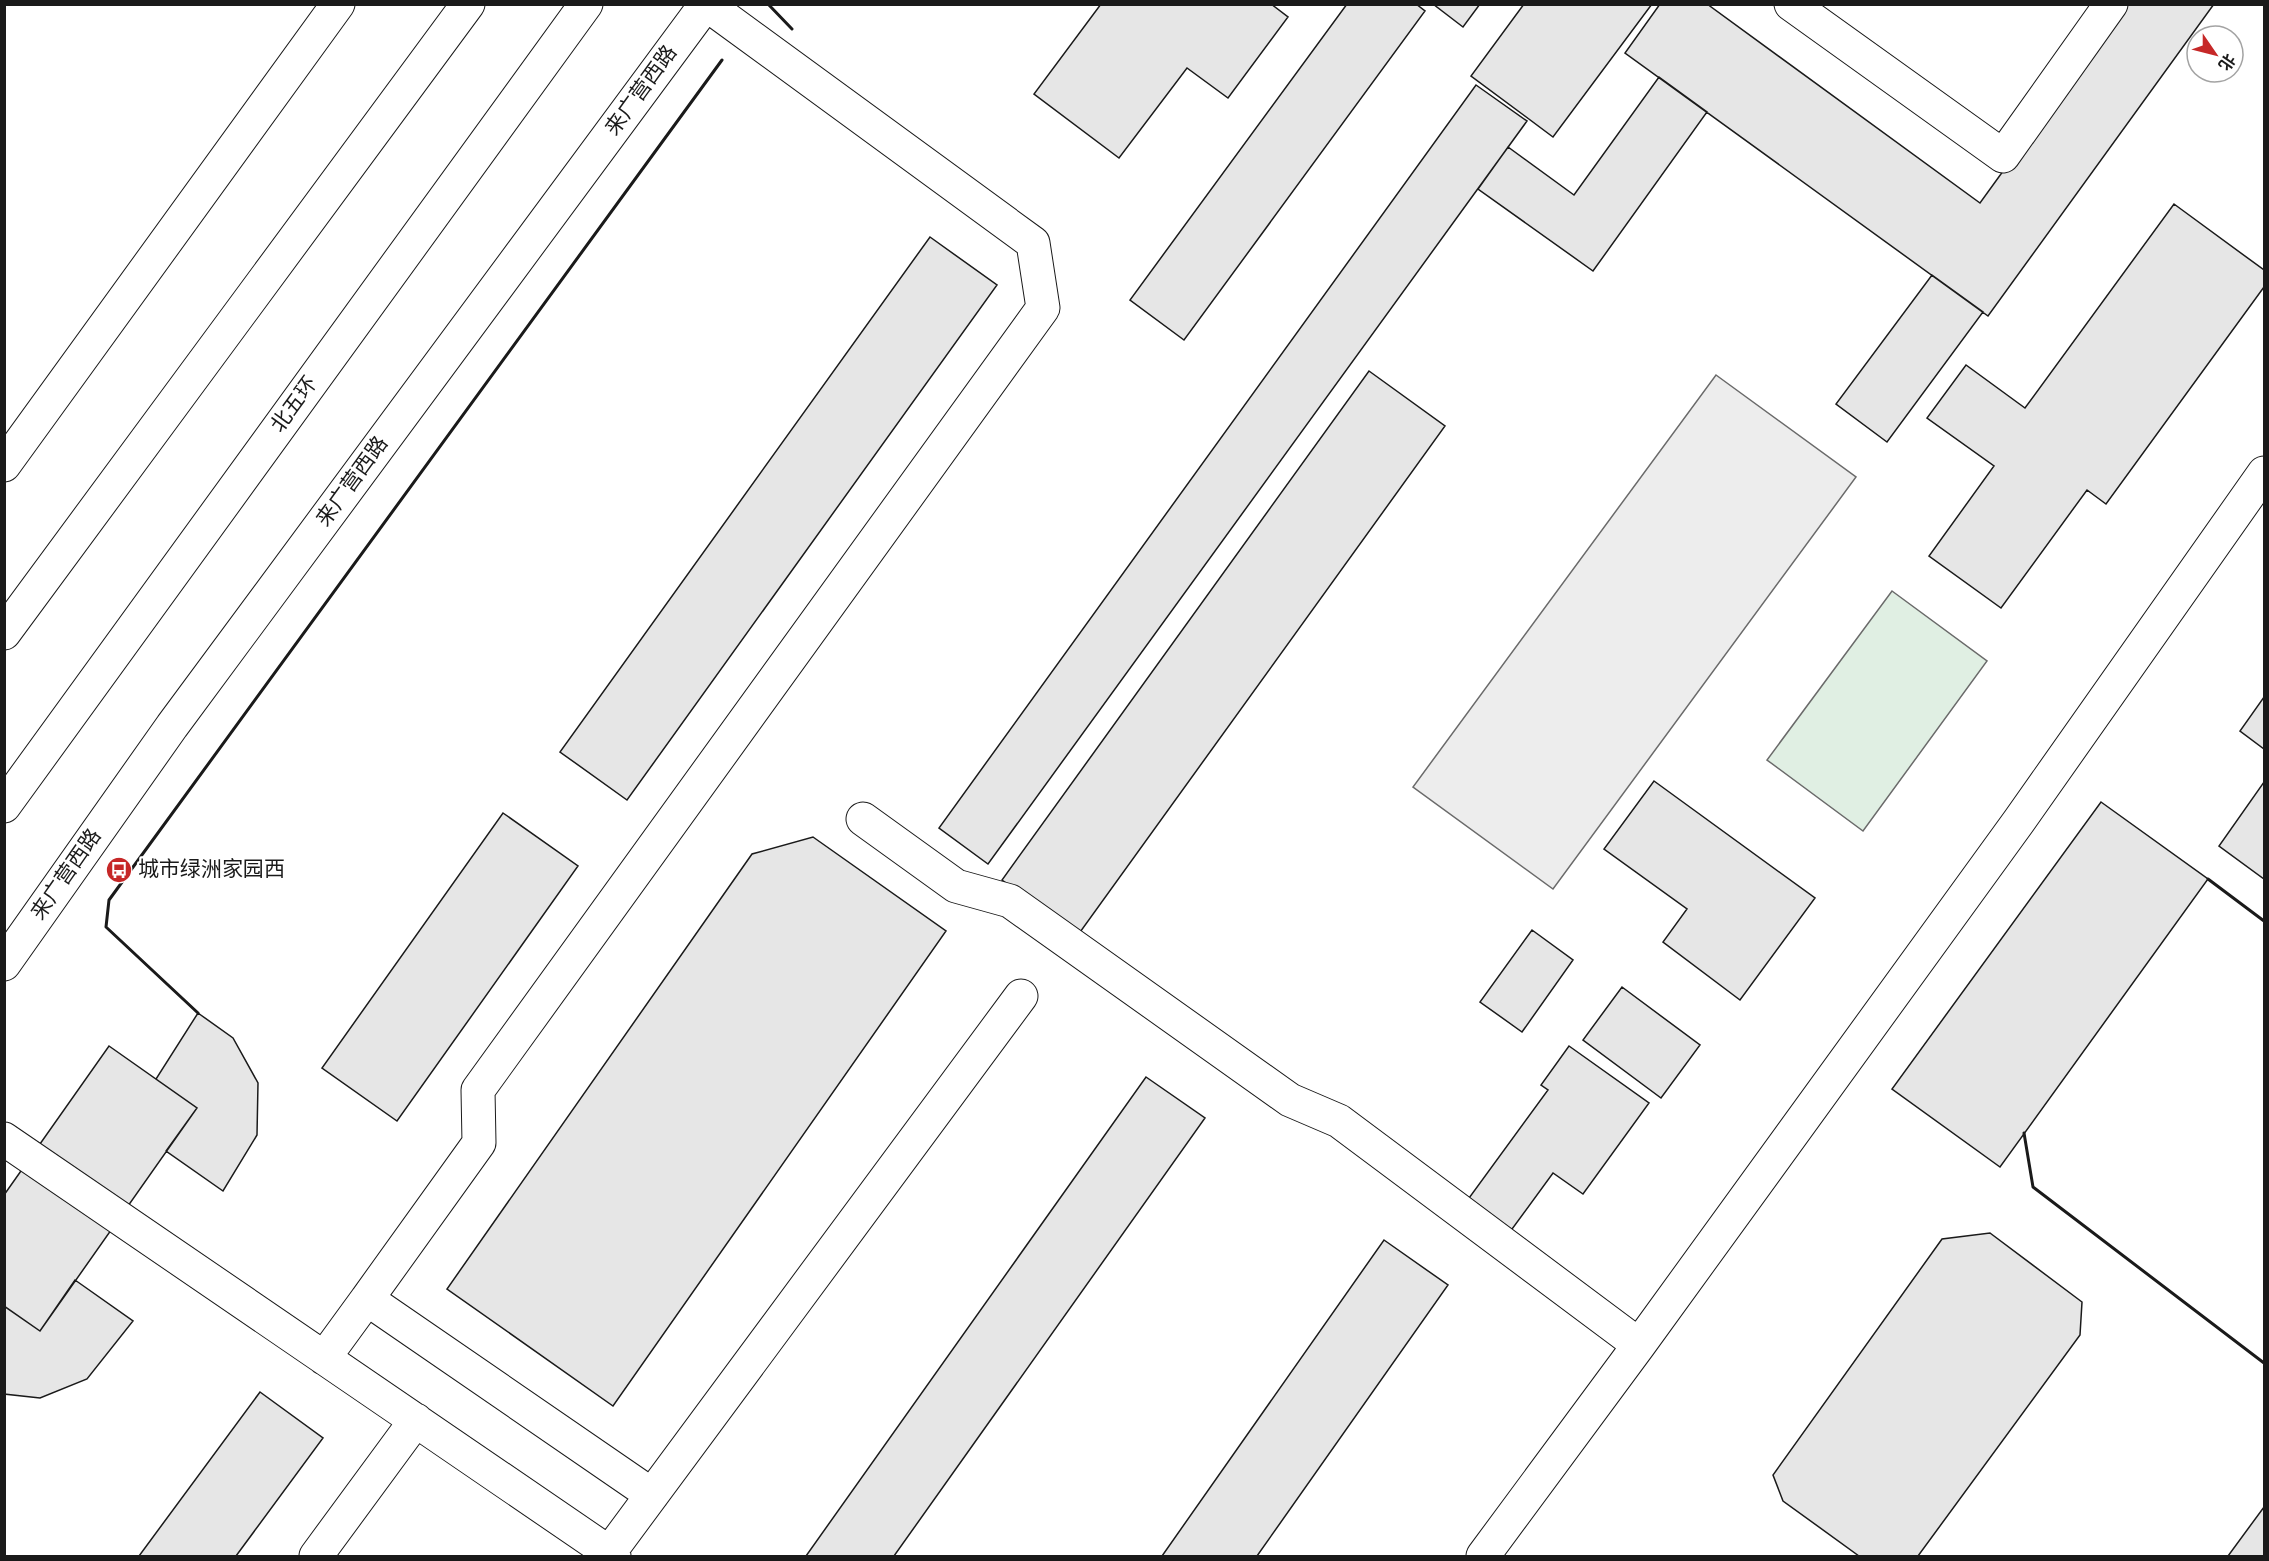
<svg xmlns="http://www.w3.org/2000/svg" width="2269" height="1561" viewBox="0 0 2269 1561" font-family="Overpass,'Noto Sans SC',sans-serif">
	<rect width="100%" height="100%" fill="#fff"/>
	<path fill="#e0efe3" stroke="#6a6a6a" stroke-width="1.5" d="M1892 591 1987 661 1863 831 1767 760Z"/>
	<path fill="#ededed" stroke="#6a6a6a" stroke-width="1.5" d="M1716 375 1856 477 1553 889 1413 787Z"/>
	<path fill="#e6e6e6" stroke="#1a1a1a" stroke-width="1.5" d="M1101 4H1271L1288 17 1228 98 1187 68 1119 158 1034 94Z
		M1347 4H1416L1425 11 1184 340 1130 300Z
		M1433 4H1480L1463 27Z
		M1524 4H1652L1553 137 1471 76Z
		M1660 4H1707L1980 203 2124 4H2214L1988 316 1625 53Z
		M1659 77 1707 112 1593 271 1478 189 1508 147 1574 195Z
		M1476 85 1527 121 988 864 939 828Z
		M2174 204 2264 270V287L2106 504 2087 490 2001 608 1929 556 1994 466 1927 418 1966 365 2025 408Z
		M930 237 997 285 627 800 560 752Z
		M1932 275 1983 312 1887 442 1836 404Z
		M1369 371 1445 426 1078 935 1002 880Z
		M2264 697V749L2240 731Z
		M1654 781 1815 898 1740 1000 1663 942 1687 909 1604 849Z
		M2264 782V879L2219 846Z
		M2101 802 2208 879 2000 1167 1892 1089Z
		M503 813 578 866 397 1121 322 1068Z
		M813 837 946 931 613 1406 447 1289 752 854Z
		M1532 930 1573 960 1522 1032 1480 1002Z
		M1622 987 1700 1045 1661 1098 1583 1040Z
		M198 1013 233 1038 258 1083 257 1135 223 1191 166 1151 197 1108 156 1079Z
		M109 1046 197 1108 40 1331 4 1306V1195Z
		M1569 1046 1649 1103 1583 1194 1553 1173 1504 1240 1461 1209 1548 1090 1541 1085Z
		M1146 1077 1205 1118 894 1556H806Z
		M1990 1233 2082 1302 2080 1335 1918 1556H1859L1783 1501 1773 1475 1942 1239Z
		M1384 1240 1448 1285 1257 1556H1162Z
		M75 1280 133 1321 87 1379 40 1398 4 1394V1306L40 1331Z
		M260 1392 323 1438 236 1556H139Z
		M2264 1507V1556H2228Z"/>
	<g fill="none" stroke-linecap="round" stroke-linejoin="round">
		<g stroke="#1a1a1a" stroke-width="35">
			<path id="minor" d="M1791 4 2003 156 2111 4
				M4 465 338 4
				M863 819 956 886 1010 901 1290 1100 1339 1121 1639 1345
				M4 964 172 726 706 4
				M4 1139 614 1556
				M324 1358 367 1299
				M652 1495 367 1299 479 1143 478 1090 1043 308 1033 243 706 4
				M609 1553 1021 996
				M316 1556 416 1420
				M1483 1556 1639 1345 2019 821 2264 473"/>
		</g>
		<g stroke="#1a1a1a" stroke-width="35">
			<path id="highway" d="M4 633 468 4
				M4 806 586 4"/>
		</g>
		<use href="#minor" stroke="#fff" stroke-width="33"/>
		<use href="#highway" stroke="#fff" stroke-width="33"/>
		<path stroke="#1a1a1a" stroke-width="3" d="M768 4 792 29
			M2208 879 2264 921
			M198 1013 106 927 109 900 722 60
			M2024 1133 2033 1187 2264 1363"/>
	</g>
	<defs>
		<g id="bus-disc" transform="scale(1.35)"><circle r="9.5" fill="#c62828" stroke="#fff"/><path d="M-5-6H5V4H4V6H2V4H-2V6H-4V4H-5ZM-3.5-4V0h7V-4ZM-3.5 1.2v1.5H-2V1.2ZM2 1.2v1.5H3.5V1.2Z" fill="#fff"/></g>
	</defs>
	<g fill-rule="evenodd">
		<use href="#bus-disc" x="119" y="870"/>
	</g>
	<g text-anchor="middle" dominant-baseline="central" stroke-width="4.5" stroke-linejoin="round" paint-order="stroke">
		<g font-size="21" fill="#1a1a1a" stroke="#fff">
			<text transform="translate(642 91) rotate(-54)">来广营西路</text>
			<text transform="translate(295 405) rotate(-54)">北五环</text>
			<text transform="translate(353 482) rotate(-54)">来广营西路</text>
			<text transform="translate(67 875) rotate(-55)">来广营西路</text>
		</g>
		<g font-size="21" fill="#1a1a1a" stroke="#fff" text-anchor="start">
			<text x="138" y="870">城市绿洲家园西</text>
		</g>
	</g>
	<rect width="2269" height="1561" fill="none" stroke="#1a1a1a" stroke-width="12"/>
	<g transform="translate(2215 54) rotate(125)"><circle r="28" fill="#ffffff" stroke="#a3a3a3" stroke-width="1.5"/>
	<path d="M0-4.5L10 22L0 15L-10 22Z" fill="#c62828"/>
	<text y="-9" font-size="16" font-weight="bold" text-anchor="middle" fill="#1a1a1a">北</text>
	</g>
</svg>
